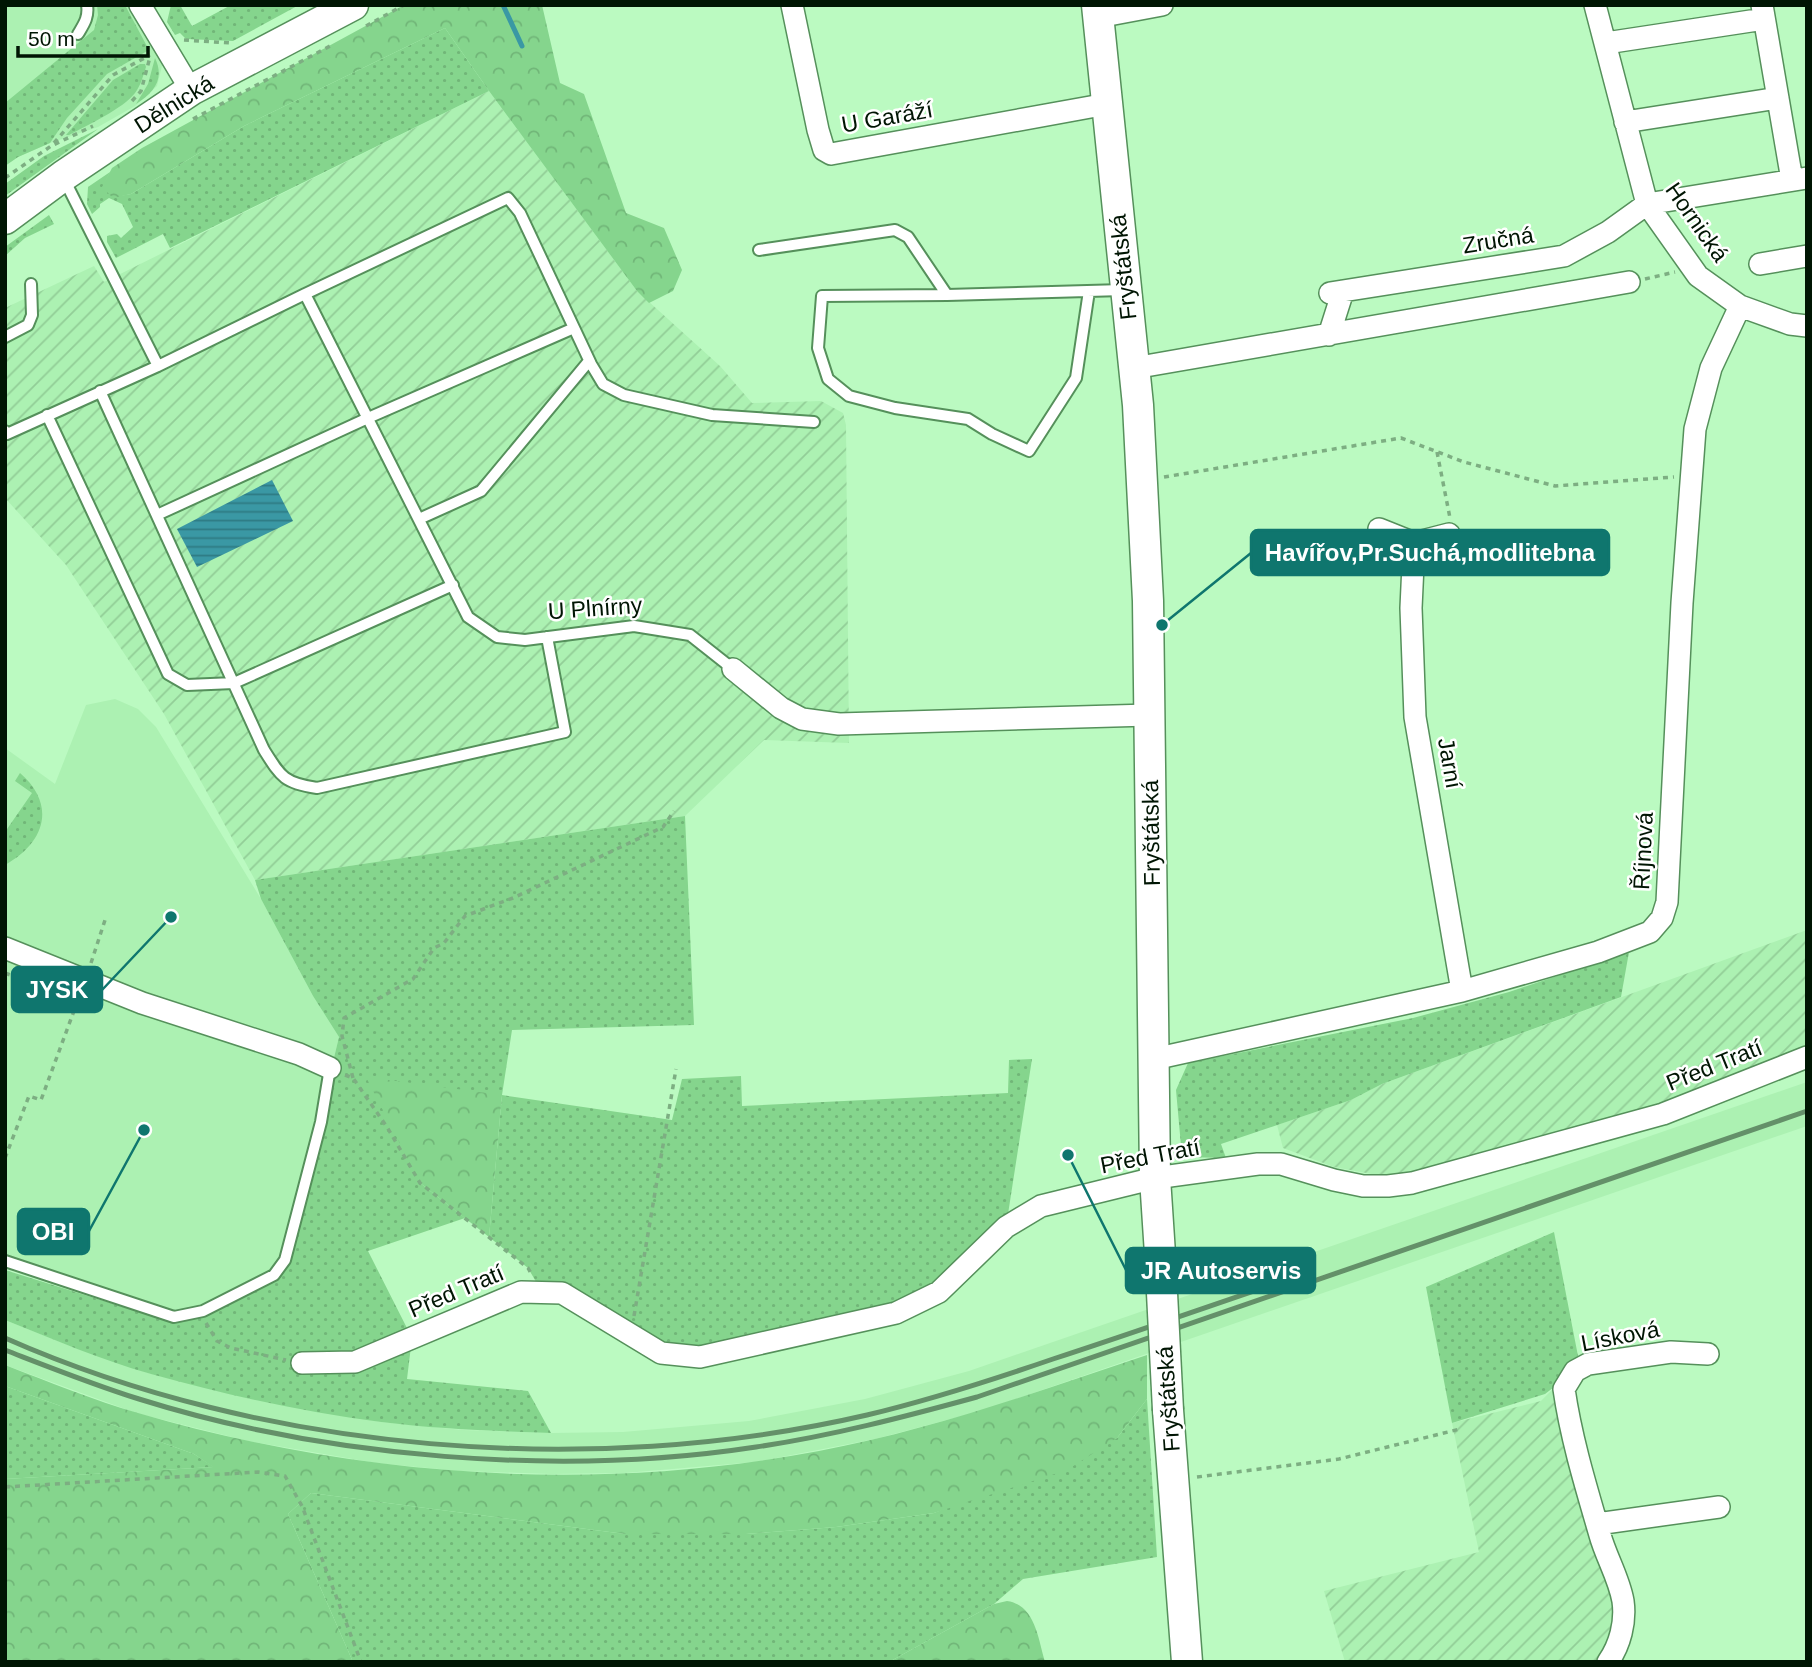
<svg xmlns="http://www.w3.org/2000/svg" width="1812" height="1667" viewBox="0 0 1812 1667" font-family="Arial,sans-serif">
	<defs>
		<pattern id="industrial-furrows" width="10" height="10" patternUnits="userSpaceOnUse" patternTransform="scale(1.75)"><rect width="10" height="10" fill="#acf1b2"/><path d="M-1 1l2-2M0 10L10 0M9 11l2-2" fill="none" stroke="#92ce97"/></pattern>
		<pattern id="grass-dots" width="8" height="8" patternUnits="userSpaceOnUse" patternTransform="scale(1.75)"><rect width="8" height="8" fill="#85d58d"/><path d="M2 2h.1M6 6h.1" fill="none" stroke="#71b678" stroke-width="1.8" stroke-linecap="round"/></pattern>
		<pattern id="forest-crowns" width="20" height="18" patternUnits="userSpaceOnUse" patternTransform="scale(1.75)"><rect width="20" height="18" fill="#85d58d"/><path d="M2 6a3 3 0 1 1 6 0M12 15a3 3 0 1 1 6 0" fill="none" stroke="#71b678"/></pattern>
		<pattern id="water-rules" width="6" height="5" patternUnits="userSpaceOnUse" patternTransform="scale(1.75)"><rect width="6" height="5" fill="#3a98a4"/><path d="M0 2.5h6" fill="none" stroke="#2e7b83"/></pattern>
	</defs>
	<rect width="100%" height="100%" fill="#bbfac1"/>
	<path fill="#acf1b2" d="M5 5H147L164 58 157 86 135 106 98 127 50 143 18 157 5 166Z
		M115 699 138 709 156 727 261 899 313 996 339 1037 285 1260 245 1289 174 1317 5 1261V748L55 784 86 705Z
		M1807 1082V1126L981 1411 875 1439 755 1462 625 1473 551 1474 460 1471 376 1463 248 1441 136 1413 5 1365V1320L70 1346 148 1373 256 1400 381 1422 463 1430 551 1433 623 1432 749 1421 865 1399 969 1371Z"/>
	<path fill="url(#industrial-furrows)" d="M489 91 637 291 720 366 752 403 821 401 843 413 846 425 849 743 764 740 685 816 255 880 164 714 66 565 5 498V308L94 266 104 282Z
		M1807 930V1046L1654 1107 1393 1178 1334 1167 1283 1148 1277 1125 1351 1100 1382 1084Z
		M1558 1384 1623 1601 1618 1646 1598 1662H1345L1324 1591 1479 1552 1452 1423 1541 1401Z"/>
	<path fill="url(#grass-dots)" d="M97 5H125L149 50 107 74 67 118 50 143 18 157 5 166V103L94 30 98 15Z
		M171 5H180L192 26 231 5H299L233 41 186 39 180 33 175 35 167 22Z
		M445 28 489 91 170 248 163 234 116 258 107 242V236L117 234 121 238 133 227 122 204 109 198 100 204V207L92 214 87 204 88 187 110 172 103 187 113 197 131 194 244 126Z
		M155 58C165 79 154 93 136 104L148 84Z
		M140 64H145L146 67C143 76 141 85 135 93 124 108 86 126 69 135H66L113 80Z
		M98 129 5 196V184L44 156Z
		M49 215 54 224 25 238 5 256V247Z
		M20 773C57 805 45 843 5 865V832L32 793 15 781Z
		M685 816 694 1025 512 1030 502 1095 672 1120 682 1079 741 1076 742 1106 1008 1093 1009 1060 1032 1059 1006 1227 896 1313 661 1353 542 1292 528 1268 489 1237 502 1095 420 1183 465 1218 368 1251 412 1338 407 1379 528 1391 551 1433C494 1431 437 1429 381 1422 303 1412 226 1395 151 1374 101 1360 53 1339 5 1320V1270L168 1321H177L245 1289 285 1260 339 1037 313 996 261 899 255 880Z
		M1629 952 1621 997 1382 1084 1351 1100 1221 1144 1226 1158 1182 1157 1176 1090 1188 1063 1413 1018 1509 992Z
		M1554 1232 1578 1356 1558 1384 1545 1394 1452 1423 1426 1287Z
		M5 1386 194 1454 214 1467 5 1479Z
		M1147 1399 1157 1557 1023 1579 994 1604 889 1662H353L288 1514 311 1493 625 1534H746L836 1527 934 1513 1117 1438Z"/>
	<path fill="url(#forest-crowns)" d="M404 5H542L560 83 584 94 626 213 664 228 682 270 673 291 649 303 637 291 489 91 445 28 244 126 131 194 113 198 102 187 112 168 142 148Z
		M366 1077 502 1095 489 1237 420 1183Z
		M1147 1355V1399L1117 1438 1067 1470 934 1513 836 1527 746 1534H625L311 1493 288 1514 353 1662H5V1479L213 1467 194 1454 5 1386V1365C49 1382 93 1400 138 1413 357 1477 594 1494 819 1451 932 1430 1039 1391 1147 1355Z
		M1007 1601C1035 1605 1038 1638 1045 1662H889L994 1604Z"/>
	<path fill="url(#water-rules)" d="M272 480 293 521 197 567 177 529Z"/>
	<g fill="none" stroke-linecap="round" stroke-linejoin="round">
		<path stroke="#3a98a4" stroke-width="5" d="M503 5 522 46"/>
		<g stroke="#55905b" stroke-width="14">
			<path id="lane" d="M78 34C84 24 89 17 87 5
				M64 179 158 366 305 294 468 617 497 637 525 640 634 626 690 635 733 669
				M759 250 895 230 908 237 947 295 1123 290
				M305 294 508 198 520 213 591 364 603 384 624 395 712 415 814 422
				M947 295 822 296 818 348 828 379 849 396 895 408 968 419 992 434 1029 451 1076 378 1089 291
				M5 337 28 325 32 315 31 284
				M100 391 264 750C281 777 284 783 317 788L565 732 547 637
				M47 415 168 674 187 685 234 683 453 585
				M5 431 7 434 158 366
				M157 515 368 418 574 328
				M419 519 481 491 589 361
				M5 1261 174 1317 203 1311 274 1275 285 1260 321 1122 330 1068"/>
		</g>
		<g stroke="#55905b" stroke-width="24">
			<path id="street" d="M140 5 191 90
				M792 5 818 130 824 150 831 154 1107 104
				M1595 5 1647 204 1698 276 1740 306 1790 324 1807 326
				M1762 5 1792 180
				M1098 17 1162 5
				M1606 43 1764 19
				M1625 122 1778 98
				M1760 264 1807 256
				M1330 293 1564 256 1608 232 1647 204 1807 178
				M1329 335 1343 291
				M1134 368 1629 282
				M1379 529 1414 543 1449 534
				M1414 543 1411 608 1415 717 1462 991
				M733 669 781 708 802 719 839 724 1149 715
				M5 948 142 1003 299 1054 330 1068
				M1154 1059 1462 991 1598 952 1650 932 1662 918 1667 902 1682 603 1695 429 1711 368 1740 306
				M302 1363 355 1362 521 1292 562 1293 661 1353 700 1357 896 1313 939 1292 1006 1227 1041 1206 1155 1178 1258 1164H1281L1334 1180 1363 1186H1388L1412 1183 1663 1114 1807 1057
				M1597 1524 1719 1507
				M1608 1662C1620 1645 1626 1622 1623 1601 1619 1578 1606 1557 1600 1535 1586 1487 1571 1438 1564 1389L1575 1371 1588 1364 1671 1352 1708 1354"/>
		</g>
		<g stroke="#55905b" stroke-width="33">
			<path id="secondary" d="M1097 5 1138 405 1148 601 1155 1178 1160 1254
				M5 219 63 176 191 90 353 5
				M1168 1410 1187 1662"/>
		</g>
		<path stroke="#7dae82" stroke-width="3.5" stroke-dasharray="5 5" stroke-linecap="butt" d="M5 6 6 5
			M366 26 404 5
			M184 40 231 43
			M132 101 141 91 150 57
			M193 119 332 45
			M54 143 113 75 150 55
			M5 178 51 146 93 126
			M1645 279 1675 272
			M1437 452 1450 518
			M1164 477 1401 438 1464 462 1555 486 1674 477
			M91 963 106 917
			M5 973 78 1000 79 997
			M345 1075 353 1078 387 1127 420 1183 528 1268 532 1275
			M353 1078 342 1036 344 1018 413 979 434 948 444 943 465 916 513 898 663 827 674 811
			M5 1158 29 1096 41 1100 78 1000
			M634 1316 676 1069
			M206 1323 217 1341 231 1348 286 1360
			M1197 1477 1339 1459 1460 1429
			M5 1487 258 1472 285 1476 302 1506 361 1662"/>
		<use href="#lane" stroke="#fff" stroke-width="10"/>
		<use href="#street" stroke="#fff" stroke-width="21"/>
		<use href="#secondary" stroke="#fff" stroke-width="30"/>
		<path stroke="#649069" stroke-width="5" d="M5 1338C265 1453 591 1479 867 1415 930 1400 992 1380 1053 1359 1136 1332 1218 1303 1301 1275
			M5 1350C49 1367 94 1385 139 1399 327 1458 560 1477 756 1447 831 1436 904 1417 977 1397L1807 1111"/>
		<g stroke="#55905b" stroke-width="33" stroke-linecap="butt">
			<path id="secondary-bridge" d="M1160 1254 1168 1410"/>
		</g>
		<use href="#secondary-bridge" stroke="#fff" stroke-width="30"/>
	</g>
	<g text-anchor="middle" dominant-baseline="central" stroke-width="5" stroke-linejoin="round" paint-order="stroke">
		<g font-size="23" fill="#001503" stroke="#fff">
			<text transform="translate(174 104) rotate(-32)">Dělnická</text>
			<text transform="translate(887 117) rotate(-10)">U Garáží</text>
			<text transform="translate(1697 222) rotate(55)">Hornická</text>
			<text transform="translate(1498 240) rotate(-9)">Zručná</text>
			<text transform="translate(1123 267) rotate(-96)">Fryštátská</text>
			<text transform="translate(595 608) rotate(-4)">U Plnírny</text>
			<text transform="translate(1450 763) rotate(80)">Jarní</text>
			<text transform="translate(1151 833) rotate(-91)">Fryštátská</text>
			<text transform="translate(1643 851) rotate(-87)">Říjnová</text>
			<text transform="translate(1714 1065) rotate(-22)">Před Tratí</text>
			<text transform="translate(1150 1156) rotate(-11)">Před Tratí</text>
			<text transform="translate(456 1291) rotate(-23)">Před Tratí</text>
			<text transform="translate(1620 1336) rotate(-11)">Lísková</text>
			<text transform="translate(1168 1399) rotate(-94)">Fryštátská</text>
		</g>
	</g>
	<path fill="none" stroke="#0f766e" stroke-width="2.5" d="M1162 625L1251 553M171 917L102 990M144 1130L89 1231M1068 1155L1126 1270"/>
	<g fill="#0f766e" stroke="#fff" stroke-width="2.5">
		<circle cx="1162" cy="625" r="7"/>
		<circle cx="171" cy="917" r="7"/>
		<circle cx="144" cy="1130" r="7"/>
		<circle cx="1068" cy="1155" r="7"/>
	</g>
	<g fill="#0f766e" stroke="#0f766e" stroke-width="2.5">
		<rect x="1251" y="530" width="358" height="45" rx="7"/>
		<rect x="12" y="967" width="90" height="45" rx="7"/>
		<rect x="18" y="1209" width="71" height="45" rx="7"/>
		<rect x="1126" y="1248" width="189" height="45" rx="7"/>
	</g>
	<g font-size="24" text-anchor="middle" font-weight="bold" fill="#fff">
		<text x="1430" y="561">Havířov,Pr.Suchá,modlitebna</text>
		<text x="57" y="998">JYSK</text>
		<text x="53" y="1240">OBI</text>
		<text x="1221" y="1279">JR Autoservis</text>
	</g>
	<rect width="1812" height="1667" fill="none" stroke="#001503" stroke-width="14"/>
	<path d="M18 46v10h130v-10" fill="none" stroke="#001503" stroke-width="3.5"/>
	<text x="28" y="46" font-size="21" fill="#001503" stroke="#ffffff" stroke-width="5" paint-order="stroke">50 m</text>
</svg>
